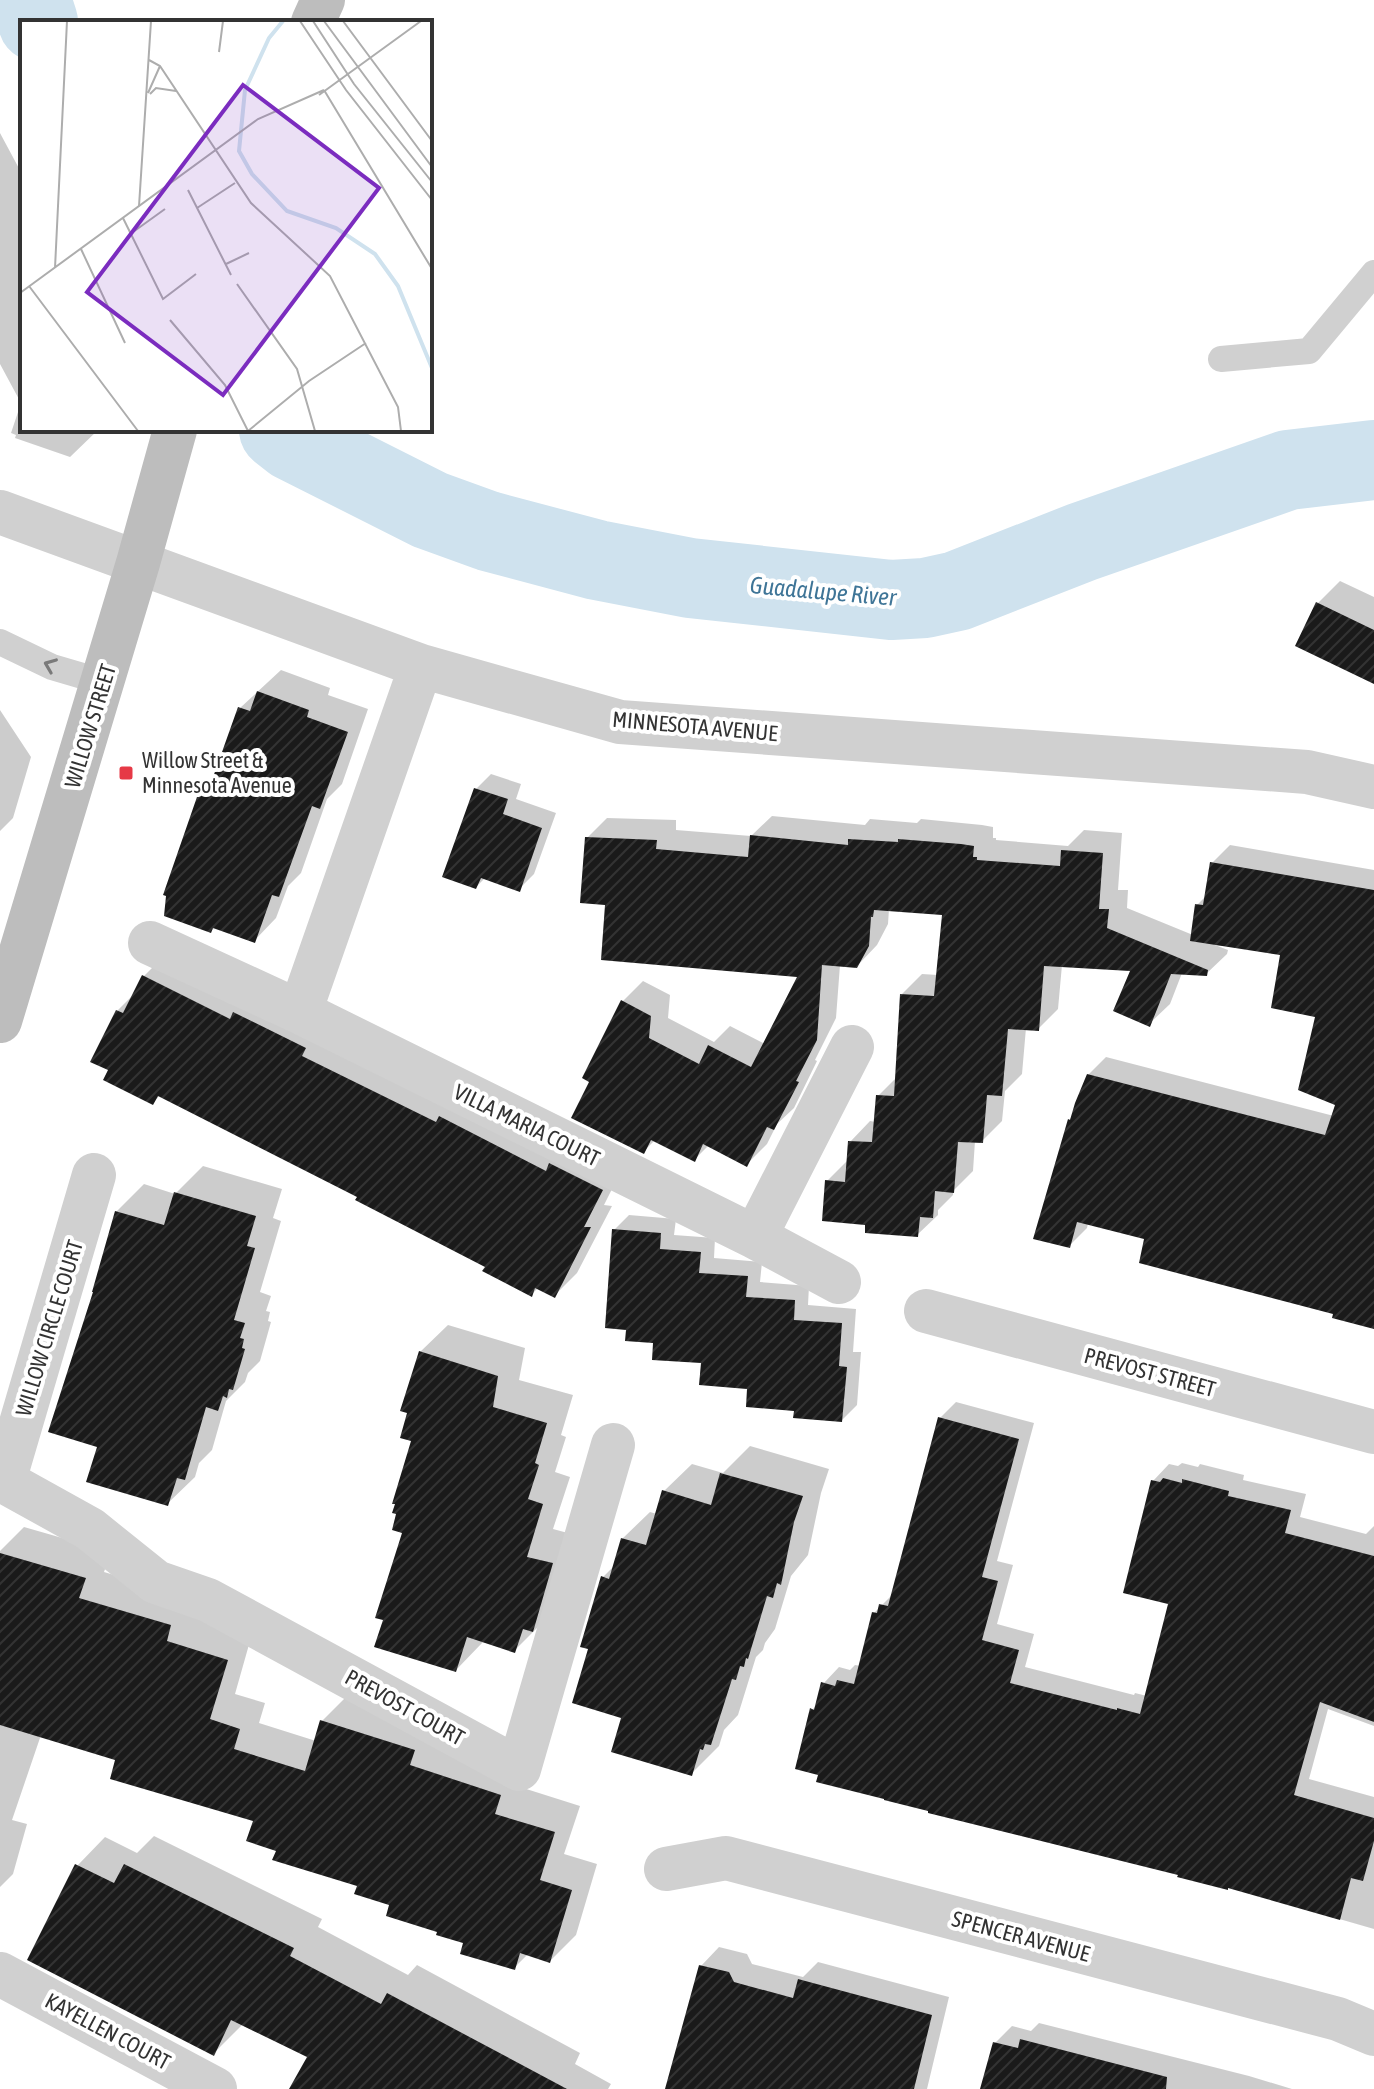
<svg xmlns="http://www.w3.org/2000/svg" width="1374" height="2089" viewBox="0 0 1374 2089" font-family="'Asap Condensed',sans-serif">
	<defs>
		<pattern id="building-hatch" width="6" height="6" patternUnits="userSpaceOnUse" patternTransform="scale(2)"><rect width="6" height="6" fill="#1a1a1a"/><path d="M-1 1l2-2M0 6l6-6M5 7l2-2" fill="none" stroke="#333"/></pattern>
	</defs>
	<rect width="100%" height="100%" fill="#fff"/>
	<path fill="#0003" d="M0 133 22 174V430H98L70 457 15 438 16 435 11 433 21 403 0 364Z
		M1340 581 1374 597V682L1318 603Z
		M281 670 330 688 328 695 368 709 342 784 327 799 301 873 288 886 276 918 254 941 215 927 211 931 200 796 214 782 240 708Z
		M0 710 31 757 13 818 0 831Z
		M491 774 521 784 516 799 556 813 534 874 519 889 486 877 476 887V789Z
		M772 816 865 825 870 819 917 823 921 819 982 825 993 827V838H996V840L1068 846 1084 830 1122 833 1118 890H1128L1127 908 1193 935 1197 905 1207 895 1212 863 1230 845 1374 870V1324L1336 1312 1147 1238 1088 1223 1087 1228 1069 1246V1120L1073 1116 1088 1075 1106 1057 1334 1116 1337 1104 1317 1015 1282 953 1215 945 1228 950 1227 954 1206 974 1182 973 1170 1004 1149 1024 1133 969 1062 965 1058 1009 1038 1029 1026 1028 1022 1074 1005 1091 1002 1121 982 1141H975L973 1171 953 1191V1195L938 1210V1215L917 1235 868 1223 827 1181 849 1159 850 1142 870 1121 876 1122 878 1096 897 1077 902 994 922 974 938 975 944 913 889 909 888 924 877 945 857 966 840 965 836 1018 815 1060 817 1061 794 1108 777 1124 767 1144 747 1164 709 1145 694 1160 655 1140 643 1152 622 1002 643 981 670 995 668 1018 714 1042 730 1026 765 1044 801 975 608 903 587 838 607 818 676 820V830L751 836Z
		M166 954 623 1167 604 1205 612 1206 577 1273 554 1296 538 1288 532 1294 487 1266 359 1196 160 1095 153 1103 110 1069 117 1011 136 992 144 976Z
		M203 1166 282 1189 273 1218 281 1221 260 1292 271 1296 266 1311 270 1312 268 1321 271 1322 260 1361 248 1373 245 1382 226 1401 212 1450 199 1463 195 1477 167 1504 100 1445 96 1291 116 1212 144 1184 175 1194Z
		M629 1215 676 1219 674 1235 715 1238 714 1258 762 1262 760 1282 809 1286 808 1305 856 1309 853 1352H861L857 1405 842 1420 796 1409 703 1361 655 1341 614 1230Z
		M448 1325 525 1348 519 1380 573 1395 561 1435 566 1437 555 1472 570 1477 553 1529 579 1536 542 1623 515 1650 483 1642 456 1670 385 1619 404 1532 420 1352Z
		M956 1402 1034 1423 997 1561 1013 1565 997 1624 1034 1634 1025 1667 1134 1695 1135 1693 1147 1696 1170 1603 1153 1481 1169 1464 1178 1466 1182 1463 1198 1467 1200 1464 1244 1475 1243 1480 1306 1494 1300 1517 1366 1534 1374 1526V1726L1328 1709 1309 1779 1374 1797V1929L1180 1873 812 1710 818 1704 823 1684 839 1667 850 1670 855 1665 861 1666 874 1613 894 1593 940 1418Z
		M750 1446 829 1469 821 1493 808 1555 791 1576 775 1629 765 1643 763 1650 756 1657 738 1715 724 1730 719 1746 691 1774 624 1717 591 1648 603 1577 615 1565 622 1539 650 1512 657 1514 664 1491 692 1464 723 1473Z
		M24 1527 111 1552 104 1572 196 1599 252 1634 235 1694 265 1703 259 1723 316 1741 322 1721 348 1695 520 1787 580 1806 564 1854 597 1864 576 1935 550 1961 528 1954 514 1968 465 1942 440 1930 359 1885 278 1849 255 1819 118 1758 41 1735 12 1820 27 1824 13 1874 0 1887V1551Z
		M154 1836 322 1919 318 1927 408 1975 417 1965 580 2053 575 2064 611 2084 608 2089H292L310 2056 242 2025 213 2054 77 1866 105 1837 137 1853Z
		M719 1947 747 1954 752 1964 803 1977 818 1962 949 1997 927 2089H668L701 1966Z
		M1039 2023 1249 2076 1292 2089H982L995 2043 1012 2026 1031 2031Z"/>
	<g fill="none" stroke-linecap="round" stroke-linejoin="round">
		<path stroke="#cfe2ee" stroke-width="80" d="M31 0 38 22
			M279 430 293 441 430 510 488 531 597 560 690 578 891 600 925 598 957 591 1082 542 1288 470 1374 460"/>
	</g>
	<path fill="url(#building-hatch)" d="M1316 602 1374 630V684L1295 646Z
		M257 691 309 710 307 717 348 732 320 809 312 806 279 897 272 895 255 943 213 928 211 933 164 916 166 896 163 895 198 794 206 797 238 707 250 711Z
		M474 788 508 799 503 814 542 828 520 892 481 878 476 889 442 877Z
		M750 835 848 845V839L898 842V839L961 844 974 846 973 857H977V860L1060 866 1061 850 1103 853 1099 909H1109L1107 928 1208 970 1207 976 1171 974 1150 1027 1113 1011 1130 971 1044 966 1039 1031 1008 1029 1002 1096 987 1095 983 1143 958 1142 954 1193 935 1191 933 1218 920 1217 918 1237 865 1233V1225L822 1221 825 1180 845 1182 848 1141 872 1142 876 1095 894 1096 900 994 934 996 942 915 874 910 873 917H871L869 946 857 968 822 965 817 1040 796 1081 799 1082 774 1130 767 1127 747 1167 703 1144 695 1162 651 1140 644 1154 571 1118 589 1082 582 1078 621 1000 651 1016 649 1038 699 1064 708 1045 751 1067 797 977 601 960 605 905 580 903 585 837 657 840 656 849 748 857Z
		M1210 862 1374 890V1329L1332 1318 1333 1314 1139 1263 1144 1239 1077 1222 1070 1248 1033 1239 1068 1119 1070 1120 1075 1103 1087 1074 1325 1135 1335 1105 1298 1090 1315 1017 1271 1008 1280 955 1190 941 1195 904 1203 905Z
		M142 975 230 1019 233 1012 306 1048 302 1056 436 1122 439 1116 546 1171 549 1163 603 1190 584 1227H591L555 1298 535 1288 532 1297 482 1271 485 1267 355 1200 357 1197 158 1096 153 1105 103 1080 108 1070 90 1062 116 1010 123 1013Z
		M174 1192 256 1216 247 1246 255 1248 234 1320 245 1323 240 1338 244 1339 242 1348 245 1349 233 1390 229 1389 227 1398 223 1396 218 1411 206 1407 185 1480 177 1478 168 1506 86 1482 97 1447 48 1432 93 1292H92L115 1211 164 1225Z
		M612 1229 661 1233 660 1249 701 1252 699 1273 748 1276 746 1297 795 1300 794 1320 842 1323 839 1366 847 1367 842 1422 793 1418 794 1411 746 1407 747 1389 699 1385 701 1363 652 1360 653 1343 625 1341 626 1330 605 1328Z
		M419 1351 498 1376 493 1407 547 1423 535 1463 539 1465 528 1499 543 1504 527 1557 553 1563 533 1632 523 1629 515 1653 467 1637 456 1672 374 1647 383 1620 375 1618 402 1533 392 1530 396 1514 392 1513 395 1504H392L411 1441 400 1438 407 1413 400 1411Z
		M938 1417 1019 1439 982 1577 998 1581 982 1640 1019 1650 1010 1683 1117 1710V1708L1140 1714 1168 1604 1123 1593 1151 1480 1160 1482 1163 1478 1182 1483V1479L1229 1491 1228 1496 1291 1510 1285 1533 1374 1556V1722L1320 1702 1294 1795 1374 1818V1841L1363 1881 1351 1878 1340 1920 1228 1888V1890L1177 1877 1178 1875 928 1813V1811L884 1800V1799L816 1782 818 1775 795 1769 810 1708 814 1710 821 1682 835 1686 837 1680 854 1684 872 1612 877 1613 879 1604 888 1606Z
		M720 1473 803 1496 794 1522 781 1585 777 1583 773 1598 767 1596 748 1659 746 1658 744 1667 740 1666 736 1680 732 1679 711 1745 705 1744 703 1750 700 1749 692 1776 611 1752 621 1718 572 1703 588 1649 580 1647 601 1576 609 1579 621 1538 646 1545 662 1490 711 1505Z
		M0 1553 86 1578 79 1598 171 1625 167 1641 228 1660 210 1719 240 1729 234 1749 305 1771 320 1720 415 1750 410 1765 501 1795 495 1814 555 1832 540 1880 572 1890 550 1963 520 1953 515 1970 460 1954 463 1943 436 1935 437 1932 386 1916 389 1905 354 1894 357 1886 272 1860 276 1851 246 1841 253 1821 110 1779 115 1760 0 1725Z
		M75 1864 114 1883 124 1864 294 1948 290 1956 381 2004 387 1993 567 2089H289L307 2057 231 2020 214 2056 27 1960Z
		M699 1965 729 1972 734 1982 793 1998 798 1979 932 2015 914 2089H665Z
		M1020 2039 1167 2077 1166 2089H980L993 2042 1018 2048Z"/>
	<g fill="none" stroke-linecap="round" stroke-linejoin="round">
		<path stroke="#d0d0d0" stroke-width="26" d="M1221 359 1309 351 1374 273
			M0 642 52 667 103 682"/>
		<path stroke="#d0d0d0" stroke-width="44" d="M0 512 421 666 620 722 1307 772 1374 787
			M150 943 300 1012 755 1237 839 1282
			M300 1012 421 666
			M755 1237 852 1047
			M926 1311 1374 1432
			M0 1479 90 1529 156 1582 208 1600 519 1769 613 1445
			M4 1481 94 1175
			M666 1869 726 1858 1338 2019 1374 2034
			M0 1974 215 2089"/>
		<path stroke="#bdbdbd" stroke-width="44" d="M313 22 323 0
			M0 1021 138 563 175 430"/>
	</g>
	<defs><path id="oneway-chevron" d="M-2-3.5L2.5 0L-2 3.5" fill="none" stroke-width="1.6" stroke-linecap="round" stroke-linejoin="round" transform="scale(2)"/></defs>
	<use stroke="#7a7a7a" href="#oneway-chevron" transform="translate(50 665) rotate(-158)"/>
	<rect fill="#e63946" stroke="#fff" stroke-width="3" x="118" y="765" width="16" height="16" rx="4"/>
	<g text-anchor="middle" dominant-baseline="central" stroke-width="8" stroke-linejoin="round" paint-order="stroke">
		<g font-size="22" fill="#333" stroke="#fff">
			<text transform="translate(90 726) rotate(-73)">WILLOW STREET</text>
			<text transform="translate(695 726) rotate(5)">MINNESOTA AVENUE</text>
			<text transform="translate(527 1125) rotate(26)">VILLA MARIA COURT</text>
			<text transform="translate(49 1328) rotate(-73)">WILLOW CIRCLE COURT</text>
			<text transform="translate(1150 1372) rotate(15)">PREVOST STREET</text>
			<text transform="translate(405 1707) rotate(29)">PREVOST COURT</text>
			<text transform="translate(1021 1936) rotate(15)">SPENCER AVENUE</text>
			<text transform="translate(108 2031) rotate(28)">KAYELLEN COURT</text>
		</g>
		<g font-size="22" fill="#333" stroke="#fff" text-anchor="start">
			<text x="142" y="760">Willow Street &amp;<tspan x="142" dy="25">Minnesota Avenue</tspan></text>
		</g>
		<g font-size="24" font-style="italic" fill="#3f7597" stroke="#fff">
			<text transform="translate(823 591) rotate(5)">Guadalupe River</text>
		</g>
	</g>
	<g transform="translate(20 20)">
		<rect width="412" height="412" fill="#fff"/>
		<path fill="none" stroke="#cfe2ee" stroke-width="4" d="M263 1 249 18 225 70 219 131 232 154 267 191 316 208 355 234 378 266 412 348"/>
		<path fill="none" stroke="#adadad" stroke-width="2" d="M280 1 326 70 412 180M293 1 334 64 412 162M304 1 412 147M323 1 412 121M199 32 203 1M129 40 140 46 231 183 310 256 378 387 381 411M304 70 412 249M128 73 140 46M130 74 136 68 156 71M299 75 401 1M168 170 211 255M119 186 131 1M177 188 215 163M103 198 143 279 176 254M113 212 145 189M61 229 105 323M206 244 229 233M35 248 47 1M217 264 277 349 295 411M9 266 118 411M0 273 238 99 304 70M150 300 205 365 228 411 289 361 346 323"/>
		<path fill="#7b2cbf" fill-opacity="0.15" stroke="#7b2cbf" stroke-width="4" d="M223 65 359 168 203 375 67 272Z"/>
		<rect width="412" height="412" fill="none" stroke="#333" stroke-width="4"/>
	</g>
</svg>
